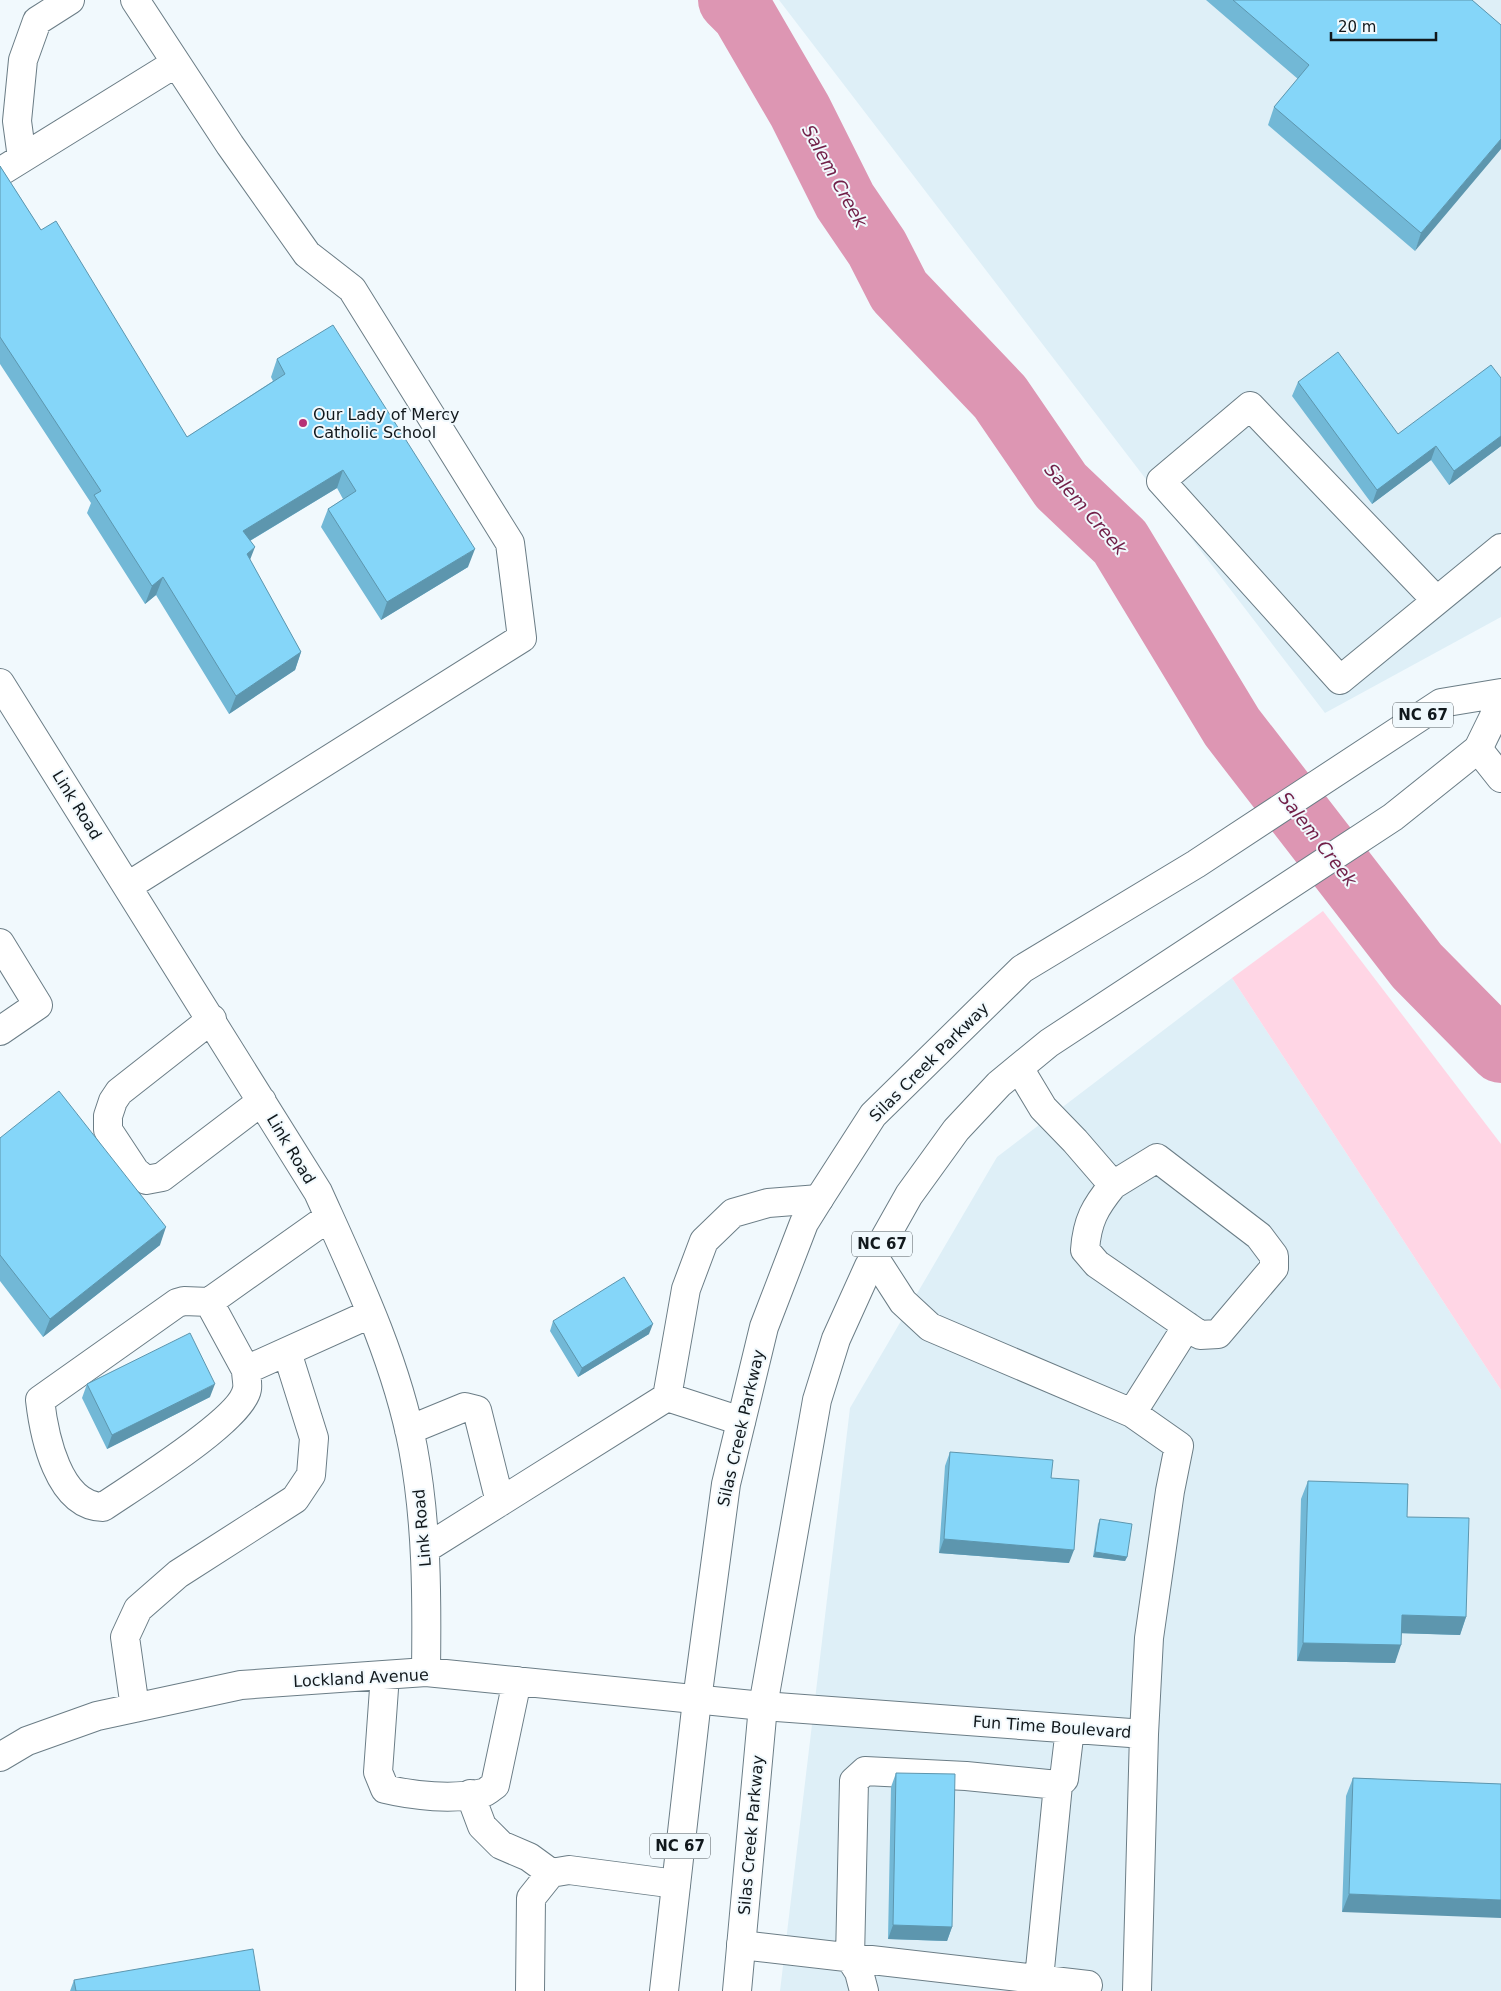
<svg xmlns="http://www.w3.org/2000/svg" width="1501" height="1991" viewBox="0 0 1501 1991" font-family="'DejaVu Sans',sans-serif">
	<rect width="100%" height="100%" fill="#f1f9fd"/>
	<path fill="#deeff7" d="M779 0H1501V617L1325 713Z
		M1232 978 1501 1390V1991H780L850 1408 997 1157Z"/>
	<path fill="#ffd6e5" d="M1323 911 1501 1144V1390L1232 978Z"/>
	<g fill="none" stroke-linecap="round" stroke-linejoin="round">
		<path stroke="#dd96b3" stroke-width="64" d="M730 0 743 13 800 111 845 201 877 248 899 291 1000 397 1061 486 1120 542 1232 727 1417 966 1501 1051"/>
		<g stroke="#6b7d86" stroke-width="30">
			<path id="minor" d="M22 158 17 121 23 60 37 21 70 0
				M0 172 176 63
				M1435 599 1250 406 1161 481 1340 680 1501 548
				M0 683 318 1192C355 1274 396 1359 413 1448 427 1523 427 1597 426 1672
				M1478 749 1501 778
				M128 886 522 638 510 543 352 289 307 254 230 145 135 0
				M0 943 38 1005 0 1031
				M212 1019 119 1092 113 1101 108 1116V1130L135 1171 146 1180 162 1177 262 1101
				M1019 1068 1043 1108 1075 1141 1113 1185C1095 1207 1087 1221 1085 1250L1097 1264 1200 1335 1218 1334 1274 1268V1256L1259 1236 1157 1158 1113 1185
				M329 1217 209 1302 246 1370 370 1314
				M874 1257 903 1302 930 1327 1132 1413 1179 1446 1170 1491 1149 1638 1144 1734
				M209 1302 184 1301 177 1303 40 1400C44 1435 58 1506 103 1507 132 1487 242 1420 247 1389 248 1384 246 1376 246 1370
				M1132 1413 1187 1326
				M741 1421 667 1397 686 1289 704 1241 733 1213 768 1203 819 1199
				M409 1430 465 1407 477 1410 500 1502
				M425 1549 667 1397
				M385 1675 378 1772 385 1789C414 1796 453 1800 483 1793 487 1792 492 1787 495 1785L517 1681
				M135 1708 125 1637 138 1609 178 1574 295 1499 311 1475 314 1438 287 1352
				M0 1757 27 1741 97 1716 241 1685 426 1672 763 1706 1144 1734 1137 1991
				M470 1794 482 1826 501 1845 529 1857 551 1873
				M741 1945 1088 1985
				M1039 1979 1058 1785
				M530 1991 531 1898 551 1873 569 1870 676 1884
				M864 1991 859 1972 850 1958 854 1781 865 1771 966 1776 1058 1785 1064 1779 1070 1729"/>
		</g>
		<g stroke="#6b7d86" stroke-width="30">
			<path id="major" d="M664 1991 697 1700 726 1484 764 1327 804 1223 819 1199 873 1115 1022 969 1196 864 1441 703 1501 693
				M737 1991 763 1706 817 1400 836 1339 869 1266 909 1195 956 1130 999 1084 1049 1043 1393 817 1478 749 1501 702"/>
		</g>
		<use href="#minor" stroke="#fff" stroke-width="28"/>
		<use href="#major" stroke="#fff" stroke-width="28"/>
	</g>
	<path fill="#72b8d6" d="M1206 0H1472L1501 25 1415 251 1268 125 1274 107 1298 79Z
		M0 166 41 230 187 437 273 381 271 377 277 359 468 567 381 620 321 527 328 509 343 499 337 488 250 541V560L301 652 295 670 229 714 156 595 145 604 87 513 91 503 0 364Z
		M1501 378V446L1449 485 1431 460 1372 504 1292 396 1298 382 1398 434Z
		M0 1138 160 1245 43 1337 0 1281Z
		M553 1321 649 1334 578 1377 550 1331Z
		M87 1384 210 1397 107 1449 82 1398Z
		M950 1452 1051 1478 1069 1563 939 1553 945 1466Z
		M1308 1481 1407 1517 1466 1617 1460 1635 1401 1633 1395 1663 1297 1661 1301 1499Z
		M1100 1519 1127 1557 1125 1561 1093 1557 1098 1524Z
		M896 1773 952 1927 947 1941 888 1939 891 1787Z
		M1353 1778 1501 1784 1342 1912 1346 1796Z
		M74 1980 260 1991H70Z"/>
	<path fill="#5d96ae" d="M1501 139V149L1415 251 1421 233Z
		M1501 436V446L1449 485 1454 471Z
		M1436 446 1431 460 1372 504 1377 490Z
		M343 470 337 488 236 549 243 531Z
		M255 547 248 565 247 554Z
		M475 549 468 567 381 620 387 602Z
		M163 577 156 595 145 604 152 586Z
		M301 652 295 670 229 714 236 696Z
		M166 1227 160 1245 43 1337 50 1319Z
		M653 1324 649 1334 578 1377 582 1368Z
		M215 1384 210 1397 107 1449 112 1435Z
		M944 1539 1074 1550 1069 1563 939 1553Z
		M1095 1552 1127 1557 1125 1561 1093 1557Z
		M1402 1615 1466 1617 1460 1635 1395 1633Z
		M1303 1643 1401 1645 1395 1663 1297 1661Z
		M1349 1894 1501 1900V1918L1342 1912Z
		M893 1925 952 1927 947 1941 888 1939Z"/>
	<path fill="#85d6f9" stroke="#5d96ae" d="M1233 0H1472L1501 25V139L1421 233 1274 107 1309 65Z
		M0 166 41 230 56 221 187 437 285 374 277 359 333 325 475 549 387 602 328 509 356 491 343 470 243 531 255 547 247 554 301 652 236 696 163 577 152 586 94 495 101 491 0 337Z
		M1338 352 1398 434 1491 365 1501 378V436L1454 471 1436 446 1377 490 1298 382Z
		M59 1091 166 1227 50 1319 0 1255V1138Z
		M624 1277 653 1324 582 1368 553 1321Z
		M190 1333 215 1384 112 1435 87 1384Z
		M950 1452 1053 1460 1051 1478 1079 1480 1074 1550 944 1539Z
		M1308 1481 1408 1484 1407 1517 1469 1518 1466 1617 1402 1615 1401 1645 1303 1643Z
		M1100 1519 1132 1524 1127 1557 1095 1552Z
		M896 1773 955 1774 952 1927 893 1925Z
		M1353 1778 1501 1784V1900L1349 1894Z
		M253 1949 260 1991H76L74 1980Z"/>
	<circle fill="#b63175" stroke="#f1f9fd" stroke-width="2" cx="303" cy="423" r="5"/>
	<g text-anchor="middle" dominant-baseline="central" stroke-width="4" stroke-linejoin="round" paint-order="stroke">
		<g fill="#f1f9fd" stroke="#545c60" stroke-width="1">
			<rect x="1393" y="702.5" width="60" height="25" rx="4"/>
			<rect x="852" y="1231.5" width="60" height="25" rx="4"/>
			<rect x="650" y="1833.5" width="60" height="25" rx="4"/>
		</g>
		<g font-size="15" font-weight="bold" fill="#11181c">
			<text x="1423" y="715">NC 67</text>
			<text x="882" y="1244">NC 67</text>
			<text x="680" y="1846">NC 67</text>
		</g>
		<g font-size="16" fill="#11181c" stroke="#f1f9fd" text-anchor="start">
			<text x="313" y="414">Our Lady of Mercy<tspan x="313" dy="18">Catholic School</tspan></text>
		</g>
		<g font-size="16" fill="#11181c" stroke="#f1f9fd">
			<text transform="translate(77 805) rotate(58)">Link Road</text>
			<text transform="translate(929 1062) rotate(-45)">Silas Creek Parkway</text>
			<text transform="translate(291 1149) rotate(59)">Link Road</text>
			<text transform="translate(741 1428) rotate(-77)">Silas Creek Parkway</text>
			<text transform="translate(422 1528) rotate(-95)">Link Road</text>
			<text transform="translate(361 1678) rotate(-3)">Lockland Avenue</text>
			<text transform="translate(1052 1727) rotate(4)">Fun Time Boulevard</text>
			<text transform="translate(751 1835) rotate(-85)">Silas Creek Parkway</text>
		</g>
		<g font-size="18" font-style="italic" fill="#711f48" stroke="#f1f9fd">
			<text transform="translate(835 176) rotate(61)">Salem Creek</text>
			<text transform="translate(1086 509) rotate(49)">Salem Creek</text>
			<text transform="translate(1318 839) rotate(52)">Salem Creek</text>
		</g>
	</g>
	<path d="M1331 32v8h105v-8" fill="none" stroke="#11181c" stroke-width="2.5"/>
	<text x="1338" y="32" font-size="15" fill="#11181c" stroke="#f1f9fd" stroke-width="4" paint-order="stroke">20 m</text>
</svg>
